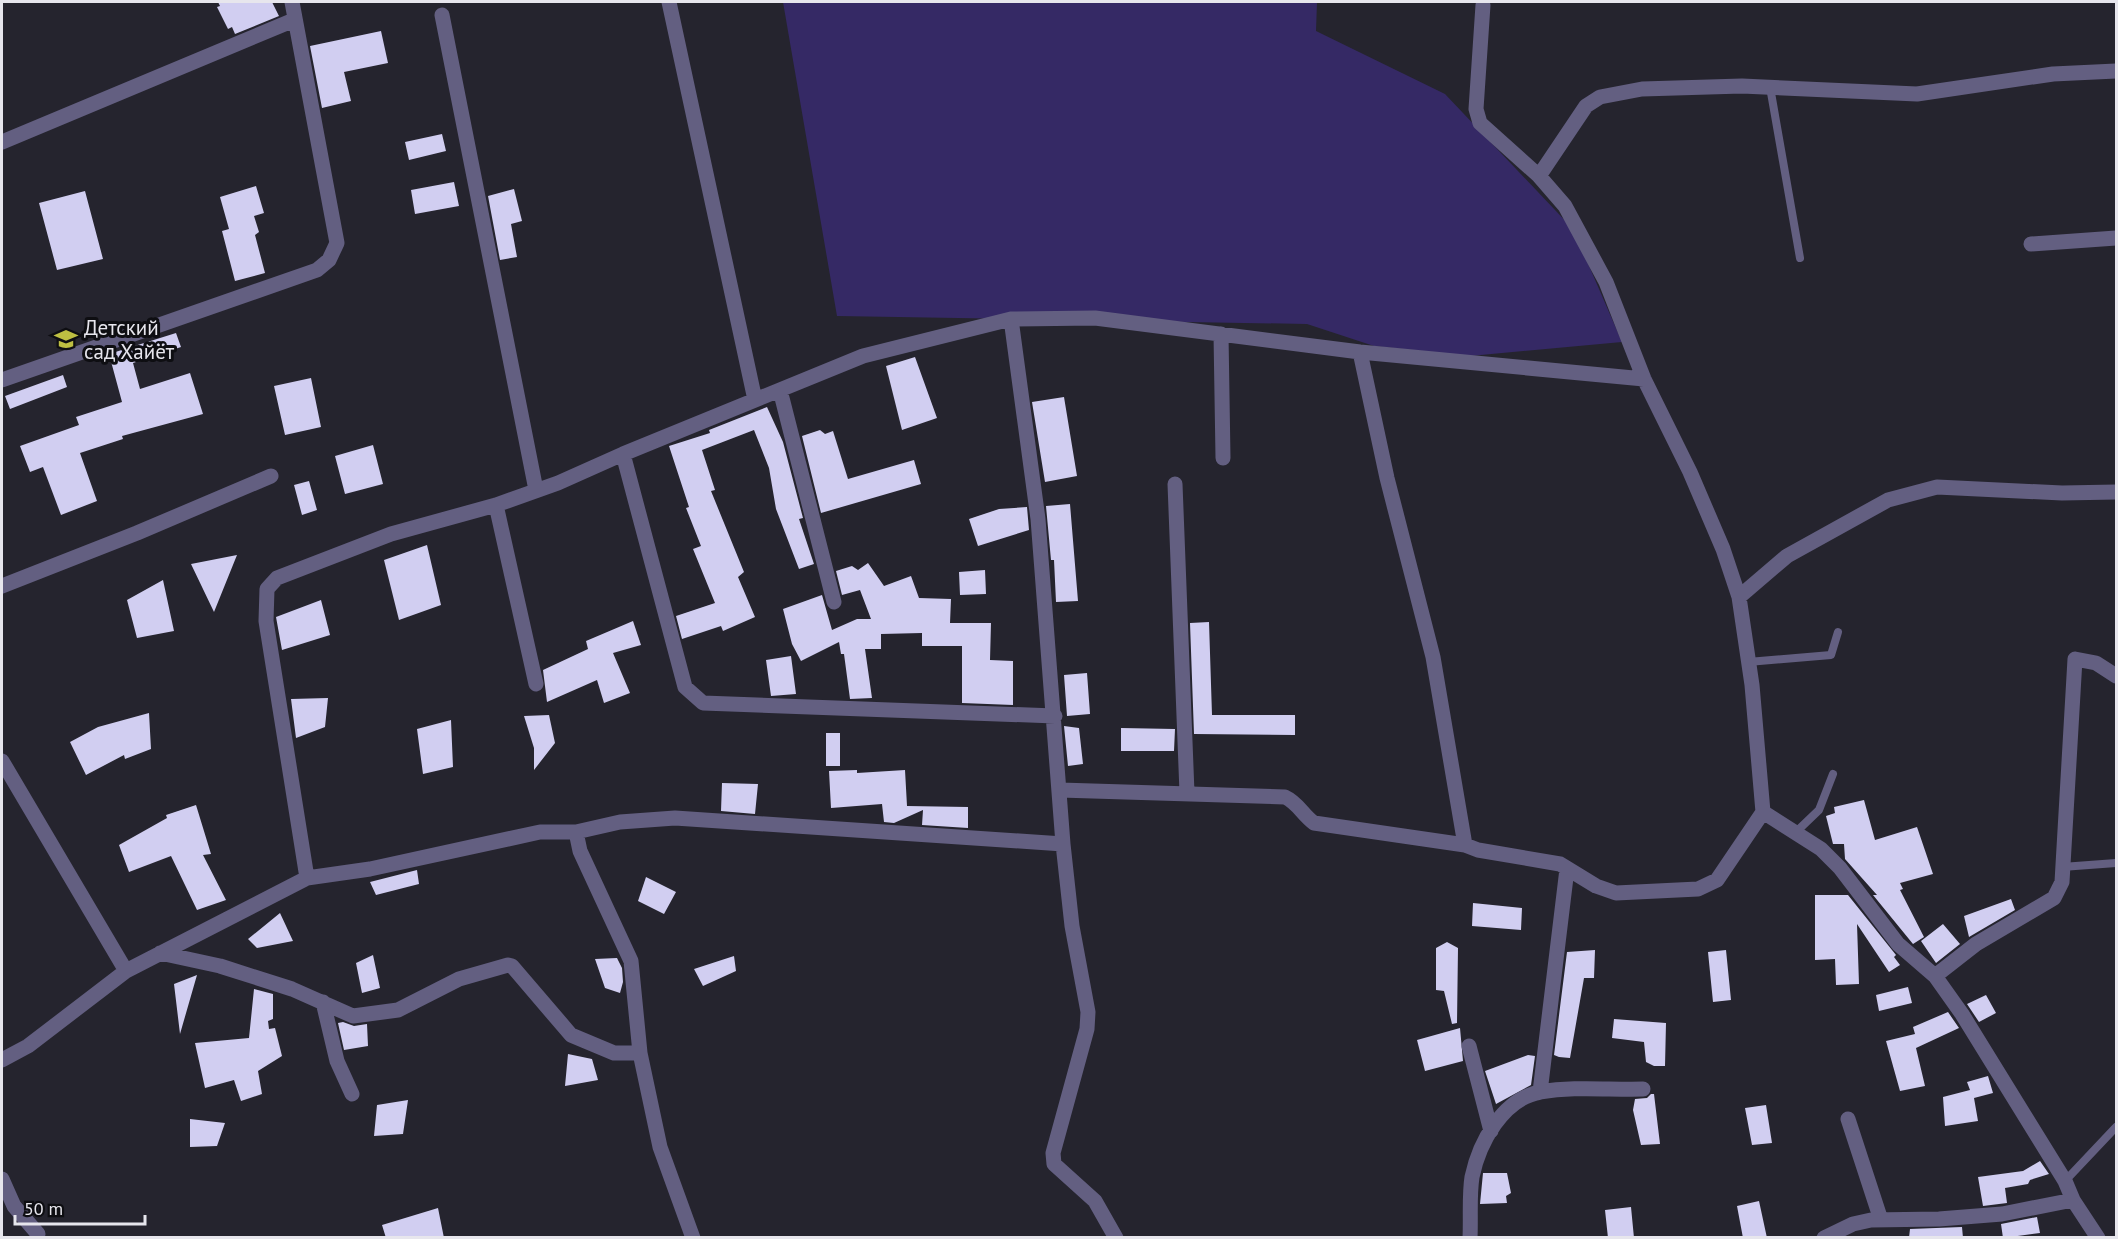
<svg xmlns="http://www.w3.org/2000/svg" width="2118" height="1239" viewBox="0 0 2118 1239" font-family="'PT Sans',sans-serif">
	<rect width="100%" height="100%" fill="#25242e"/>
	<path fill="#352965" d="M783 2H1317L1316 31 1445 94 1573 229 1622 342 1470 356 1374 346 1307 324 837 316Z"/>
	<path fill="#d1cef1" d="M218 2H272L279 16 235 34 232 27 228 29 217 7 220 6Z
		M381 31 388 63 344 72 351 101 322 108 310 46Z
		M442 134 446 151 409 160 405 142Z
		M454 182 459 206 415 214 411 190Z
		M256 186 264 213 254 216 259 232 255 235 265 273 235 281 222 231 229 229 220 197Z
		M514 189 522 221 511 224 517 257 500 260 488 196Z
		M85 191 103 259 57 270 39 203Z
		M176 333 181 347 133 363 140 389 190 373 203 414 122 436 123 439 80 453 97 501 61 515 43 467 30 472 20 446 79 425 76 417 122 402 109 354Z
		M915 357 937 418 902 430 886 366Z
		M63 375 67 387 10 409 5 396Z
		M311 378 321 427 285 435 274 386Z
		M1064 397 1077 476 1045 482 1032 402Z
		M767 407 783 442 803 518 799 519 814 564 799 569 776 509 769 468 754 430 702 450 715 490 711 491 744 572 738 577 755 617 723 631 721 626 682 639 676 616 715 603 693 549 701 546 686 508 689 507 669 446 710 433 709 430Z
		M820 430 825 434 833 431 848 479 914 460 921 484 821 513 802 436Z
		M373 445 383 484 345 494 335 456Z
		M309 481 317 510 302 515 294 485Z
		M1070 504 1078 601 1056 602 1054 560H1051L1046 506Z
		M1027 507 1029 530 978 546 969 519 999 509Z
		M427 545 441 605 399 620 384 560Z
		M237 555 214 612 191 564Z
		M868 563 884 586 911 576 919 598 951 599 950 623H991L990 660 1013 661V705L962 703V646H922V633L881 634V649H865L872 698 850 699 844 654H841L839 642 801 661 792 644 783 609 822 595 832 630 857 619H871L860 590 842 595 836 571 852 566 858 570Z
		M985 570 986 594 960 595 959 572Z
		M163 580 174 631 137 638 127 600Z
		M321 600 330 635 282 650 276 617Z
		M633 621 641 645 613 653 630 693 604 703 597 680 547 702 543 670 588 649 586 641Z
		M1209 622 1212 715H1295V735L1194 734 1190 623Z
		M791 656 796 694 771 696 766 660Z
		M1087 673 1090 714 1067 716 1064 675Z
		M328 698 325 727 296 738 291 699Z
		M149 713 151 749 125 759 124 755 86 775 70 742 98 727Z
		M549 715 555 743 534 770V748L524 716Z
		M451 720 453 767 423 774 417 729Z
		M1064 726 1079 728 1083 764 1068 766Z
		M1121 728 1175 729 1174 751H1121Z
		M826 733H840V766H826Z
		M857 770V773L905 770 907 806 968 807V828L922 825 923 810 894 823 884 822 882 804 831 808 829 771Z
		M722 783 758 784 755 814 721 811Z
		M1864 800 1875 840 1917 827 1933 874 1900 883 1903 889 1900 890 1924 937 1913 944 1873 895H1877L1845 859 1844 844H1833L1826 816 1835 813 1834 807Z
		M196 805 211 854 203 855 226 900 197 910 171 856 129 872 119 845 167 818 166 815Z
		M417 870 419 884 376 895 370 882Z
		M646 877 676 892 664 914 638 901Z
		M1815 895H1848L1896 955 1894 957 1900 965 1889 972 1857 924 1859 984 1836 985 1835 959 1815 960Z
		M2011 899 2015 910 1969 937 1964 916Z
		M1473 903 1522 908 1521 930 1472 926Z
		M280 913 293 941 257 948 248 939Z
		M1943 924 1960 944 1936 963 1921 941Z
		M1447 942 1458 948 1457 1023 1452 1024 1444 991 1436 990V948Z
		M1595 950 1594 978H1584L1570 1058 1559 1057 1554 1055 1567 952Z
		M1726 950 1731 1000 1713 1002 1708 952Z
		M373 955 380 988 362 993 356 963Z
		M734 956 736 971 703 986 694 969Z
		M617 958 622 968 623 982 620 993 605 988 595 959Z
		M197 975 180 1034 174 984Z
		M1908 987 1912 1003 1879 1011 1876 995Z
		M254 989 273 994V1019L268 1021 269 1029 275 1028 282 1056 258 1071 262 1094 241 1101 234 1080 205 1088 195 1043 249 1038Z
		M1986 995 1996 1013 1979 1022 1967 1004Z
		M1948 1012 1959 1028 1916 1048 1925 1086 1900 1091 1886 1041 1915 1034 1913 1027Z
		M1614 1019 1666 1023 1665 1066H1654L1646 1062 1644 1042 1612 1038Z
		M343 1022 354 1026 367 1024 368 1046 344 1050 338 1023Z
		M1460 1028 1463 1061 1425 1071 1417 1040Z
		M568 1054 592 1059 598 1080 565 1086Z
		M1528 1055 1535 1056 1531 1085 1496 1104 1485 1071Z
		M1988 1076 1993 1093 1974 1098 1978 1121 1945 1126 1943 1097 1970 1090 1967 1082Z
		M1651 1094H1654L1660 1144 1641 1145 1633 1110 1635 1099 1647 1098Z
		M408 1100 403 1134 374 1136 377 1105Z
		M1766 1105 1772 1143 1752 1145 1745 1108Z
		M190 1119 225 1123 217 1146 190 1147Z
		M2040 1161 2049 1174 2030 1180 2028 1184 2005 1188 2007 1203 1983 1206 1978 1177 2023 1171Z
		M1483 1173H1507L1511 1193 1506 1196 1507 1203 1480 1204Z
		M1759 1201 1767 1238H1743L1737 1206Z
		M1631 1207 1634 1238H1608L1605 1210Z
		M438 1208 444 1238H386L382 1225Z
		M2037 1217 2040 1233 2003 1238 2001 1224Z
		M1962 1227 1963 1238H1909L1910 1229Z"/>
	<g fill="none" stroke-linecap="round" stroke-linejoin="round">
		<path stroke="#635f81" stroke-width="8" d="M1770 87 1800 258
			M1748 662 1831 655 1838 632
			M1796 832 1819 810 1833 774
			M2062 867 2116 863
			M2065 1181 2116 1127"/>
		<path stroke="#635f81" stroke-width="15" d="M669 2 755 400
			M1483 5 1476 109 1480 123 1539 176 1565 206 1606 282 1644 379 1690 472 1723 549 1739 597 1752 685 1763 812 1821 849 1840 868 1898 944 1935 976 1962 1014 2065 1181 2073 1200 2098 1238
			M442 15 536 490
			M2 142 294 20
			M1539 176 1586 106 1600 97 1642 89 1742 86 1917 94 2053 74 2116 71
			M2031 244 2116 238
			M1011 319 1038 519 1063 844 1072 926 1088 1012 1087 1029 1053 1153 1054 1164 1095 1201 1116 1238
			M1221 334 1223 458
			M1360 352 1387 478 1433 657 1465 845 1478 850 1560 864 1596 886 1616 893 1698 889 1717 880 1763 812
			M2 380 317 270 329 260 337 243 292 2
			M780 390 834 602
			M623 454 685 687 703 703 1055 716
			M1175 484 1187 793
			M496 505 536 684
			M2 586 137 533 271 476
			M1739 597 1787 556 1888 500 1937 487 2062 493 2116 492
			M2 761 126 971
			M1060 790 1285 797C1298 803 1302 814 1314 823L1465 845
			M576 832 580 851 631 961 640 1053 660 1147 693 1238
			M307 878 266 621 267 589 277 578 391 534 496 505 558 483 623 454 863 356 1011 319 1095 318 1360 352 1644 379
			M160 953 220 966 292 989 353 1016 398 1010 459 979 508 965 512 966 571 1035 614 1053H640
			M1935 976 1976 944 2054 898 2062 882 2075 659 2096 663 2116 676
			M323 1002 337 1061 352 1094
			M1469 1046 1491 1131
			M2 1060 28 1046 126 971 307 878 370 869 540 832H576L620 822 675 818 1063 844
			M1540 1092 1567 869
			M1848 1119 1881 1220
			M2 1179 14 1206 38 1234
			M1470 1238C1471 1218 1469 1196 1472 1177 1479 1143 1503 1098 1541 1092 1573 1086 1610 1090 1643 1089
			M1824 1238 1853 1224 1871 1220 1939 1219 2002 1214 2073 1200"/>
	</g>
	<defs>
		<g id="school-bare" transform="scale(1.8)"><path d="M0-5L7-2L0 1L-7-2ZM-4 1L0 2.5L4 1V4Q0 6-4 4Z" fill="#bebf42" stroke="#0e0e12" stroke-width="2.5" paint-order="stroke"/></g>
	</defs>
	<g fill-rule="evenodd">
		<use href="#school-bare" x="66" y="339"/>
	</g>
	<g text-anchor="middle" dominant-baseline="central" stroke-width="6" stroke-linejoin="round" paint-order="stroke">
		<g font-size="21" fill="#e7e6ed" stroke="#0e0e12" text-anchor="start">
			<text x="84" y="327">Детский<tspan x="84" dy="24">сад Хайёт</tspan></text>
		</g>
	</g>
	<rect width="2118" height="1239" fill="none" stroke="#e7e6ed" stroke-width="6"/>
	<path d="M15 1215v9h130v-9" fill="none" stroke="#e7e6ed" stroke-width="3"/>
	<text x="24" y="1215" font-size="18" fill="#e7e6ed" stroke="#0e0e12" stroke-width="4.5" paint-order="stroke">50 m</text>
</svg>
